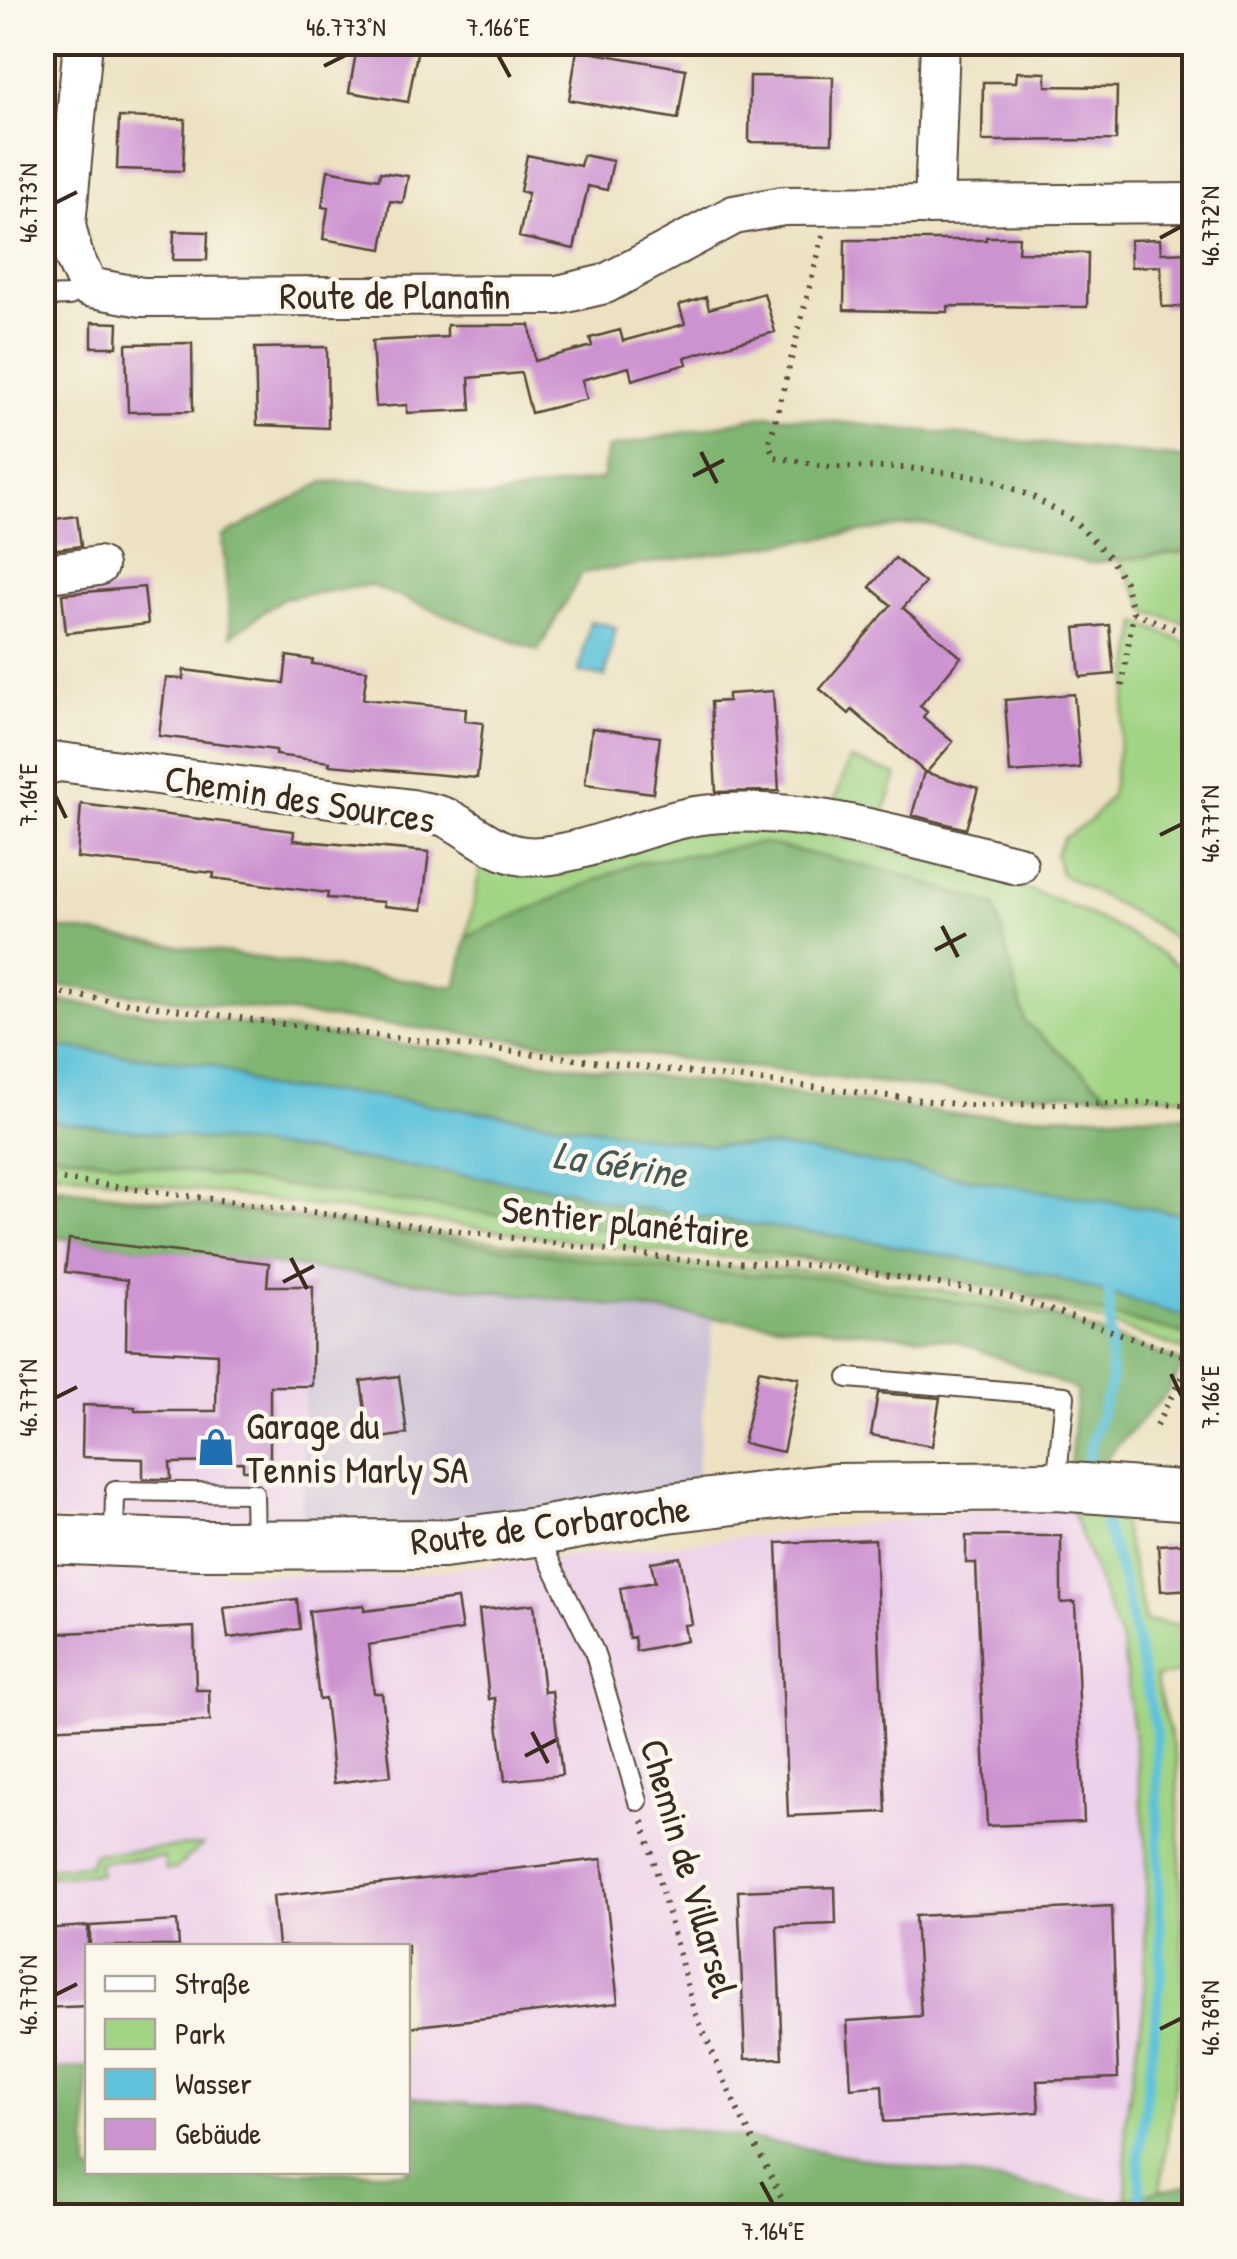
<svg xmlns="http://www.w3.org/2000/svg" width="1237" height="2259" viewBox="0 0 1237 2259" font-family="'Patrick Hand',sans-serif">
	<rect width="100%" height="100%" fill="#fbf7ec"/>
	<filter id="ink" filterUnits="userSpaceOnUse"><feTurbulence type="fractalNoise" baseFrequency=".01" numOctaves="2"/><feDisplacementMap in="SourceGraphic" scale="20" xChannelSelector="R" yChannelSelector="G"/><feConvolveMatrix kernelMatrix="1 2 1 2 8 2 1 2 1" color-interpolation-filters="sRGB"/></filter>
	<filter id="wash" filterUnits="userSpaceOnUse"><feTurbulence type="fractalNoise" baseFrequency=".0048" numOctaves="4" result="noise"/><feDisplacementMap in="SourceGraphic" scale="40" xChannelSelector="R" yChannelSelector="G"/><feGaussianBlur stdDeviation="2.25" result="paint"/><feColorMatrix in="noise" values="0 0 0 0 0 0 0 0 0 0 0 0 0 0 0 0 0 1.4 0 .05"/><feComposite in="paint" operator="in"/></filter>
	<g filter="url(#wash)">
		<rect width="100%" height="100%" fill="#ece2c2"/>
		<path fill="#ecd1ea" d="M62 1238 308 1268 301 1531 43 1520V1389Z
			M1085 1500 1129 1657 1152 1847 1150 2003 1133 2188 1116 2201 709 2132 408 2097V1946H88L87 2067 43 2072V1567L380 1577Z"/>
		<path fill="#cbbfd5" d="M308 1268 714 1318 694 1493 528 1518 301 1531Z"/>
		<path fill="#a1d484" stroke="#6e7f51" stroke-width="2.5" d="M1194 551V625L1148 612 1119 560Z
			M1138 622 1194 646V954L1155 925 1061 874 1055 855 1063 838 1090 821 1111 795Z
			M850 759 897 775 880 823 831 810Z
			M773 822C894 849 1037 879 1144 943 1162 953 1178 967 1194 978V1097L1109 1094 1025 1022 995 906 895 873 764 843 633 864 467 937 482 858 697 827Z
			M43 1152 833 1261 683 1255 43 1170Z
			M42 1185 681 1265 824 1272 987 1298 1051 1315 1034 1316 821 1277 683 1272 64 1188 43 1202Z
			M1013 1291 1194 1337V1353L1187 1351Z
			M1071 1508 1120 1512 1145 1621 1194 1626V1669L1155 1678 1177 1761 1185 2009 1159 2199 1127 2206 1125 2122 1144 2006 1147 1850 1123 1648Z
			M202 1845 176 1869 166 1870 164 1857 99 1862 100 1874 43 1877V1868L89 1865 93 1854Z"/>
		<path fill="#80b672" stroke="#5e7048" stroke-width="2.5" d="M768 415 1191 459 1194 472V551L1089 563 922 523 582 573 538 651 370 585 283 598 231 636 222 537 324 482 362 481 486 498 602 479 608 448Z
			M763 843 895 873 995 906 1025 1022 1109 1094 969 1093 43 984V926L456 987 467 937 633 864Z
			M43 999 961 1115 1194 1116V1216L779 1147 707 1145 365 1095 267 1088 213 1065 43 1046Z
			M43 1120 218 1139 568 1190 622 1206 857 1239 1043 1274 1194 1319V1337L1013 1291 833 1261 43 1152Z
			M63 1188 683 1272 821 1277 1034 1316 1051 1315 1185 1363 1165 1395 1098 1466 1070 1467 1077 1390 955 1340 714 1318 43 1236V1202Z
			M87 2067 88 2172H408V2097L709 2132 1115 2201 1194 2183V2216H43V2072Z"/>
		<path fill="#5dc2da" stroke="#4c767c" stroke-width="2.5" d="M590 621 616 627 605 677 579 672Z
			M43 1046 213 1065 267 1088 365 1095 707 1145 779 1147 1194 1216V1319L1043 1274 857 1239 622 1206 568 1190 305 1151 43 1120Z"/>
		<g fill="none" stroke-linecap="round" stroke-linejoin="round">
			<path stroke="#5dc2da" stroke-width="10" d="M1088 1463 1090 1447 1111 1382 1109 1283
				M1105 1524 1123 1582 1156 1730 1161 1974 1139 2157 1141 2216"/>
		</g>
		<g id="blocks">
			<path fill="#cd93d1" d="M358 42H419L408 102 349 92Z
				M577 50 686 69 678 119 569 100Z
				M1017 72 1046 73V86L1117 87 1116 140 982 141 983 82H1016Z
				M750 76 833 77 832 143 749 142Z
				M119 117 185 119 183 171 117 169Z
				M527 155 580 166 583 155 613 161 607 190 588 186 574 249 519 237 528 193 520 191Z
				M328 170 379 179 380 172 408 176 403 203 390 201 382 249 323 239 328 208 322 207Z
				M174 231 208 232 207 260H173Z
				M986 237H1019L1018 252 1088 253 1087 307 948 306V312L844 310 845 240H986Z
				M1160 239 1161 253 1194 252V306L1162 307 1161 266 1131 267 1130 240Z
				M764 293 775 332 685 357 687 364 632 380 629 367 582 380 587 399 531 413 521 373 469 378 471 410 407 413V405L376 407 372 341 447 337V325H530L535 361 592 346 590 338 620 330 623 341 685 324 679 305 706 297 709 309Z
				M92 322 118 323 117 347H92Z
				M192 343 193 411 128 412 126 344Z
				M327 347 328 428 257 425 255 348Z
				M77 516 81 546 42 551V533L56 531 55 519Z
				M895 558 925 583 903 608 961 657 920 706 927 712 923 717 953 742 926 773 852 710 849 714 820 689 891 605 870 587Z
				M144 587 148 624 66 633 62 594Z
				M1109 625 1114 674 1080 677 1075 628Z
				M287 656 313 660 312 664 367 670 363 699 466 709 465 721 483 723 477 778 329 765 330 762 275 755 276 750 159 736 166 678 183 679 184 670 284 683Z
				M773 691 779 791 716 792 711 702 728 701V694Z
				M1074 694 1080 768 1010 773 1005 700Z
				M592 728 660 737 653 793 585 784Z
				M924 772 978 788 966 829 912 815Z
				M81 804 294 831 293 840 429 852 422 910 384 906V902L327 898 328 893 213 878 214 873 77 858Z
				M69 1239 269 1263 267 1286H313L312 1386H270V1470H243V1462L170 1463 171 1479H143V1459L82 1457 83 1405 135 1407V1411H216L217 1354 126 1349 127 1280 65 1272Z
				M759 1370 799 1378 783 1452 743 1443Z
				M399 1376 407 1434 369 1440 361 1381Z
				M878 1393 940 1398 932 1446 871 1435Z
				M966 1536H1061V1603L1075 1602 1084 1822 987 1826 976 1563H966Z
				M875 1539 886 1812 788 1816 777 1543Z
				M1194 1543V1589L1161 1591 1158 1545Z
				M680 1557 692 1624 684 1625 687 1641 636 1651 634 1637 629 1638 620 1588 655 1582 651 1562Z
				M297 1599 300 1629 228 1638 224 1608Z
				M457 1599 462 1630 368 1645 374 1693H382L391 1776 334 1783 325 1699 319 1700 309 1611 364 1605V1611Z
				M534 1604 544 1692 552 1691 562 1775 505 1781 495 1698 489 1699 479 1610Z
				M194 1627 196 1690H209L210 1721 44 1729 42 1634Z
				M602 1859 618 2003 408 2027V1946H278L273 1896Z
				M835 1887 836 1924 777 1926 782 2058 745 2059 738 1891Z
				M1112 1906 1118 2078 1037 2081 1039 2112 884 2122 882 2085 851 2088 847 2021 921 2016 915 1916Z
				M177 1921 179 1946H90V1926Z
				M88 1926V2006L42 2008V1929Z"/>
		</g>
	</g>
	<g filter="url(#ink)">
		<use href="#blocks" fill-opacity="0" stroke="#564637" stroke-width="2.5"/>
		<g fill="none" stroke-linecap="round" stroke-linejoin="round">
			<g stroke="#564637" stroke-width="22">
				<path id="service" d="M42 297 69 296 88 287
					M848 1378 1065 1396 1056 1486
					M536 1533 594 1651 638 1801
					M114 1540 115 1491 254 1493 255 1544"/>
			</g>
			<g stroke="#564637" stroke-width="42">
				<path id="minor" d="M83 42 66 225 73 254 88 287 142 297 558 295 605 284 734 215 783 206 1194 203
					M934 205 940 42
					M42 574 98 566
					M42 766 60 762 412 809C424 812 438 813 449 819 473 831 495 853 524 856 569 861 646 824 695 816 798 800 917 841 1018 865"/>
			</g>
			<g stroke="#564637" stroke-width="52">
				<path id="tertiary" d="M42 1539 202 1545 443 1544 536 1532 668 1508 834 1488 1056 1486 1194 1496"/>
			</g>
			<path stroke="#564637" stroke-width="6" stroke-dasharray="2.5 8" stroke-linecap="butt" d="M823 235 769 445 775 457 830 467 908 468 988 478 1035 498 1074 521 1110 558 1125 582 1133 612 1122 688
				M1133 612 1194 637
				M42 991 306 1027 964 1105 1150 1103 1194 1106
				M42 1177 682 1260 830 1266 1006 1295 1194 1359
				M1156 1426 1191 1359
				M643 1821 694 2010 736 2107 791 2216"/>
			<use href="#service" stroke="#fff" stroke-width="18"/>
			<use href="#minor" stroke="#fff" stroke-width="38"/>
			<use href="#tertiary" stroke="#fff" stroke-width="48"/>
		</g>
	</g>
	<path fill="none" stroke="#3b2a1e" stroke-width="4" d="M498 55 510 77M324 66 346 55M55 203 77 192M1160 238 1182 226M701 452 717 483M693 476 724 460M55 795 66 818M1160 835 1182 824M942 926 958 957M935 950 966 934M291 1258 307 1289M283 1282 314 1266M1171 1374 1182 1397M55 1398 77 1387M532 1732 548 1763M525 1756 556 1740M55 1995 77 1984M1160 2029 1182 2018M761 2182 773 2204"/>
	<defs>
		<g id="shop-bare" transform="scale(3)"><path d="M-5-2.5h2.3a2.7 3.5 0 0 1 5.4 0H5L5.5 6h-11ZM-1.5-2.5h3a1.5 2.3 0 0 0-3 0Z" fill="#1f6fb2" stroke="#fbf7ec" stroke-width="2.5" paint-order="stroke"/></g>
	</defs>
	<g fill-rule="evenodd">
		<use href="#shop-bare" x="216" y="1447"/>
	</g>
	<g text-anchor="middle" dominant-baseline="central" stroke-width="9" stroke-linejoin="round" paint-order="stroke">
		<g font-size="38" fill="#3b2a1e" stroke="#fbf7ec">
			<text x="395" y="295">Route de Planafin</text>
			<text transform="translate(300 798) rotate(9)">Chemin des Sources</text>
			<text transform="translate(626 1221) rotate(6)">Sentier planétaire</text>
			<text transform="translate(550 1524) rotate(-7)">Route de Corbaroche</text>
			<text transform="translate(690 1868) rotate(74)">Chemin de Villarsel</text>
		</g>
		<g font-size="38" fill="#3b2a1e" stroke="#fbf7ec" text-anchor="start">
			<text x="246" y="1425">Garage du<tspan x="246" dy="44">Tennis Marly SA</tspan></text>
		</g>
		<g font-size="40" font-style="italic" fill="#455856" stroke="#fbf7ec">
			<text transform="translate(620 1163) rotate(9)">La Gérine</text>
		</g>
	</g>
	<rect width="1237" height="2259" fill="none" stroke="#fbf7ec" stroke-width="110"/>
	<rect x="85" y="1944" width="325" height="230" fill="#fbf7ec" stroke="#aea59a" stroke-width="2.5"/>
	<rect x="105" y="1976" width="50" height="15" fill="#ffffff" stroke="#aea59a" stroke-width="2.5"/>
	<text x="175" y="1994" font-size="30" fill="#3b2a1e">Straße</text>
	<rect x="105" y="2019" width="50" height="30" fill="#a1d484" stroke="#aea59a" stroke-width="2.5"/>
	<text x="175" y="2044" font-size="30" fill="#3b2a1e">Park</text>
	<rect x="105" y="2069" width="50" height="30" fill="#5dc2da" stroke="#aea59a" stroke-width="2.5"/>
	<text x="175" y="2094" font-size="30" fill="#3b2a1e">Wasser</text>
	<rect x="105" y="2119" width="50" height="30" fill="#cd93d1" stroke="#aea59a" stroke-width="2.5"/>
	<text x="175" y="2144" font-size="30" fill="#3b2a1e">Gebäude</text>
	<rect x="55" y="55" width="1127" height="2149" fill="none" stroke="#3b2a1e" stroke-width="4"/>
	<g font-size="25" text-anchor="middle" fill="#3b2a1e">
		<text x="346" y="36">46.773°N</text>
		<text x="498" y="36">7.166°E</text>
		<text transform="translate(28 203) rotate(-90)" y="9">46.773°N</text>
		<text transform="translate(1210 226) rotate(-90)" y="9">46.772°N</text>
		<text transform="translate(28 795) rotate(-90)" y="9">7.164°E</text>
		<text transform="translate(1210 824) rotate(-90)" y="9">46.771°N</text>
		<text transform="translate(1210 1397) rotate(-90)" y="9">7.166°E</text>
		<text transform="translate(28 1398) rotate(-90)" y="9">46.771°N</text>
		<text transform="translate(28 1995) rotate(-90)" y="9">46.770°N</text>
		<text transform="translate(1210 2018) rotate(-90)" y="9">46.769°N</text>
		<text x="773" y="2240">7.164°E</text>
	</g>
</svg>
